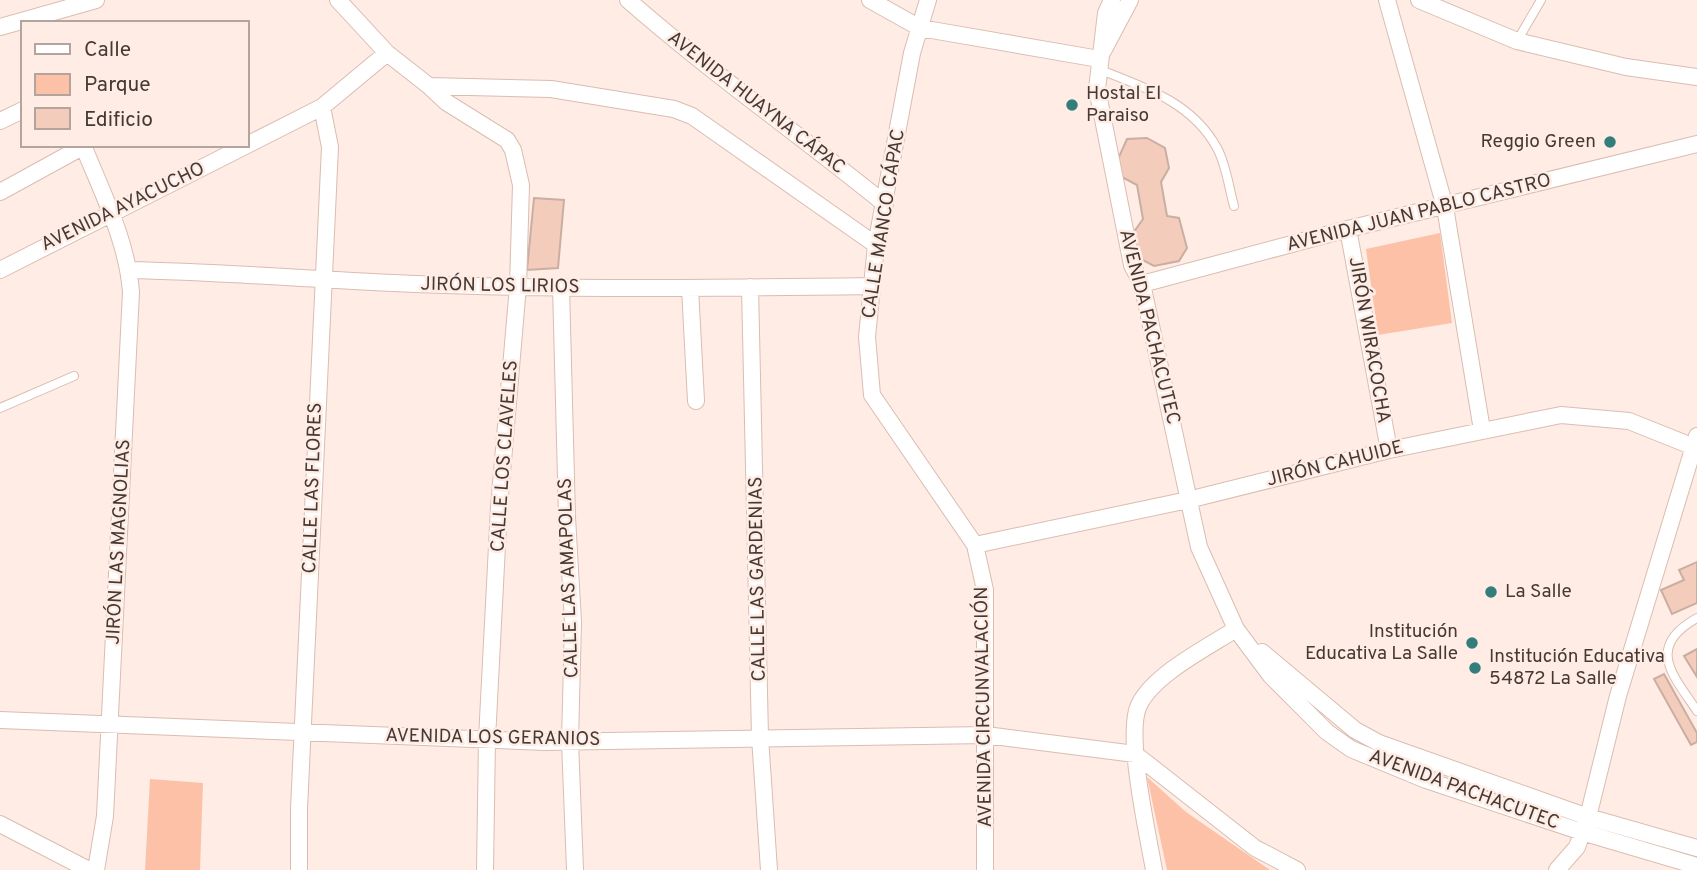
<svg xmlns="http://www.w3.org/2000/svg" width="1697" height="870" viewBox="0 0 1697 870" font-family="Overpass,sans-serif">
	<rect width="100%" height="100%" fill="#feece5"/>
	<path fill="#fdc1a7" d="M1440 233 1452 323 1378 335 1366 249Z
		M1147 777 1186 812 1270 870H1167Z
		M150 779 203 783 200 870H145Z"/>
	<path fill="#f3ccbb" stroke="#caaea2" stroke-width="2" d="M1147 138 1165 148 1169 168 1161 182 1167 216 1179 218 1187 248 1179 261 1154 266 1135 256 1131 236 1143 219 1137 185 1122 177 1118 159 1127 139Z
		M534 198 564 200 558 268 527 270Z
		M1697 562V603L1672 614 1661 590 1684 580 1679 570Z
		M1697 649V677L1684 656Z
		M1664 674 1697 733V742L1691 745 1654 679Z"/>
	<g fill="none" stroke-linecap="round" stroke-linejoin="round">
		<g stroke="#dabdb0" stroke-width="10">
			<path id="service" d="M1517 41 1541 0
				M1098 69C1144 87 1192 102 1217 148 1226 164 1229 188 1234 206
				M0 408 74 376
				M1697 618C1645 647 1673 675 1697 711"/>
		</g>
		<g stroke="#dabdb0" stroke-width="18">
			<path id="minor" d="M338 0 387 53 429 86 551 89 674 109 692 116 876 245
				M628 0C710 72 800 135 885 204
				M870 0 920 28 1099 59
				M928 0 912 53 876 245 867 337 872 395 975 545 985 590V870
				M1112 0 1106 13 1097 89 1132 265 1142 284 1199 547 1236 629 1271 676 1327 732 1351 749 1426 780 1582 832 1697 866
				M1387 0 1445 207 1482 430
				M1419 0 1517 41 1626 67 1697 77
				M0 27 96 0
				M1103 51 1130 0
				M429 86 446 102 507 140 513 150 521 185 518 286 499 507 487 739 485 870
				M0 121 23 110
				M83 145C102 193 127 240 131 292L105 816 96 870
				M247 145 322 107 387 53
				M0 192 84 146
				M1348 229 1389 450
				M0 270 247 145
				M129 270C225 272 320 280 415 284 567 290 720 288 872 286
				M1142 284 1348 229 1697 144
				M561 287 567 517 573 622 570 741 575 870
				M750 287 760 737 769 870
				M690 288 696 401
				M975 545 1188 500 1389 450 1561 415 1629 421 1694 447
				M1262 652 1355 730 1379 743 1588 817 1697 848
				M0 720 545 742 986 735 1135 754 1255 848 1297 870
				M0 824 89 870
				M299 870V809L330 147 322 107
				M1154 870C1148 835 1125 734 1139 705 1154 674 1208 647 1236 629
				M1557 870 1577 847 1588 817 1618 696 1697 436"/>
		</g>
		<use href="#service" stroke="#fff" stroke-width="8"/>
		<use href="#minor" stroke="#fff" stroke-width="16"/>
	</g>
	<g fill="#347d7d" stroke="#feece5" stroke-width="2.5">
		<circle cx="1072" cy="105" r="7"/>
		<circle cx="1610" cy="142" r="7"/>
		<circle cx="1491" cy="592" r="7"/>
		<circle cx="1472" cy="643" r="7"/>
		<circle cx="1475" cy="668" r="7"/>
	</g>
	<g text-anchor="middle" dominant-baseline="central" stroke-width="5" stroke-linejoin="round" paint-order="stroke">
		<g font-size="19" fill="#453934" stroke="#feece5" text-anchor="start">
			<text x="1086" y="94">Hostal El<tspan x="1086" dy="22">Paraiso</tspan></text>
			<text x="1596" y="142" text-anchor="end">Reggio Green</text>
			<text x="1505" y="592">La Salle</text>
			<text x="1458" y="632" text-anchor="end">Institución<tspan x="1458" dy="22">Educativa La Salle</tspan></text>
			<text x="1489" y="657">Institución Educativa<tspan x="1489" dy="22">54872 La Salle</tspan></text>
		</g>
		<g font-size="19" fill="#453934" stroke="#feece5">
			<text transform="translate(756 103) rotate(38)">AVENIDA HUAYNA CÁPAC</text>
			<text transform="translate(123 207) rotate(-26)">AVENIDA AYACUCHO</text>
			<text transform="translate(1419 213) rotate(-14)">AVENIDA JUAN PABLO CASTRO</text>
			<text transform="translate(884 224) rotate(-81)">CALLE MANCO CÁPAC</text>
			<text transform="translate(500 286) rotate(1)">JIRÓN LOS LIRIOS</text>
			<text transform="translate(1149 327) rotate(76)">AVENIDA PACHACUTEC</text>
			<text transform="translate(1369 340) rotate(80)">JIRÓN WIRACOCHA</text>
			<text transform="translate(505 456) rotate(-86)">CALLE LOS CLAVELES</text>
			<text transform="translate(1335 464) rotate(-14)">JIRÓN CAHUIDE</text>
			<text transform="translate(313 488) rotate(-88)">CALLE LAS FLORES</text>
			<text transform="translate(119 542) rotate(-87)">JIRÓN LAS MAGNOLIAS</text>
			<text transform="translate(569 578) rotate(-92)">CALLE LAS AMAPOLAS</text>
			<text transform="translate(758 579) rotate(-91)">CALLE LAS GARDENIAS</text>
			<text transform="translate(984 707) rotate(-91)">AVENIDA CIRCUNVALACIÓN</text>
			<text transform="translate(493 738) rotate(1)">AVENIDA LOS GERANIOS</text>
			<text transform="translate(1464 790) rotate(20)">AVENIDA PACHACUTEC</text>
		</g>
	</g>
	<rect x="21" y="21" width="228" height="126" fill="#feece5" stroke="#b4a49e" stroke-width="2"/>
	<rect x="35" y="44" width="35" height="10" fill="#ffffff" stroke="#b4a49e" stroke-width="2"/>
	<text x="84" y="56" font-size="21" fill="#453934">Calle</text>
	<rect x="35" y="74" width="35" height="21" fill="#fdc1a7" stroke="#b4a49e" stroke-width="2"/>
	<text x="84" y="91" font-size="21" fill="#453934">Parque</text>
	<rect x="35" y="108" width="35" height="21" fill="#f3ccbb" stroke="#b4a49e" stroke-width="2"/>
	<text x="84" y="126" font-size="21" fill="#453934">Edificio</text>
</svg>
